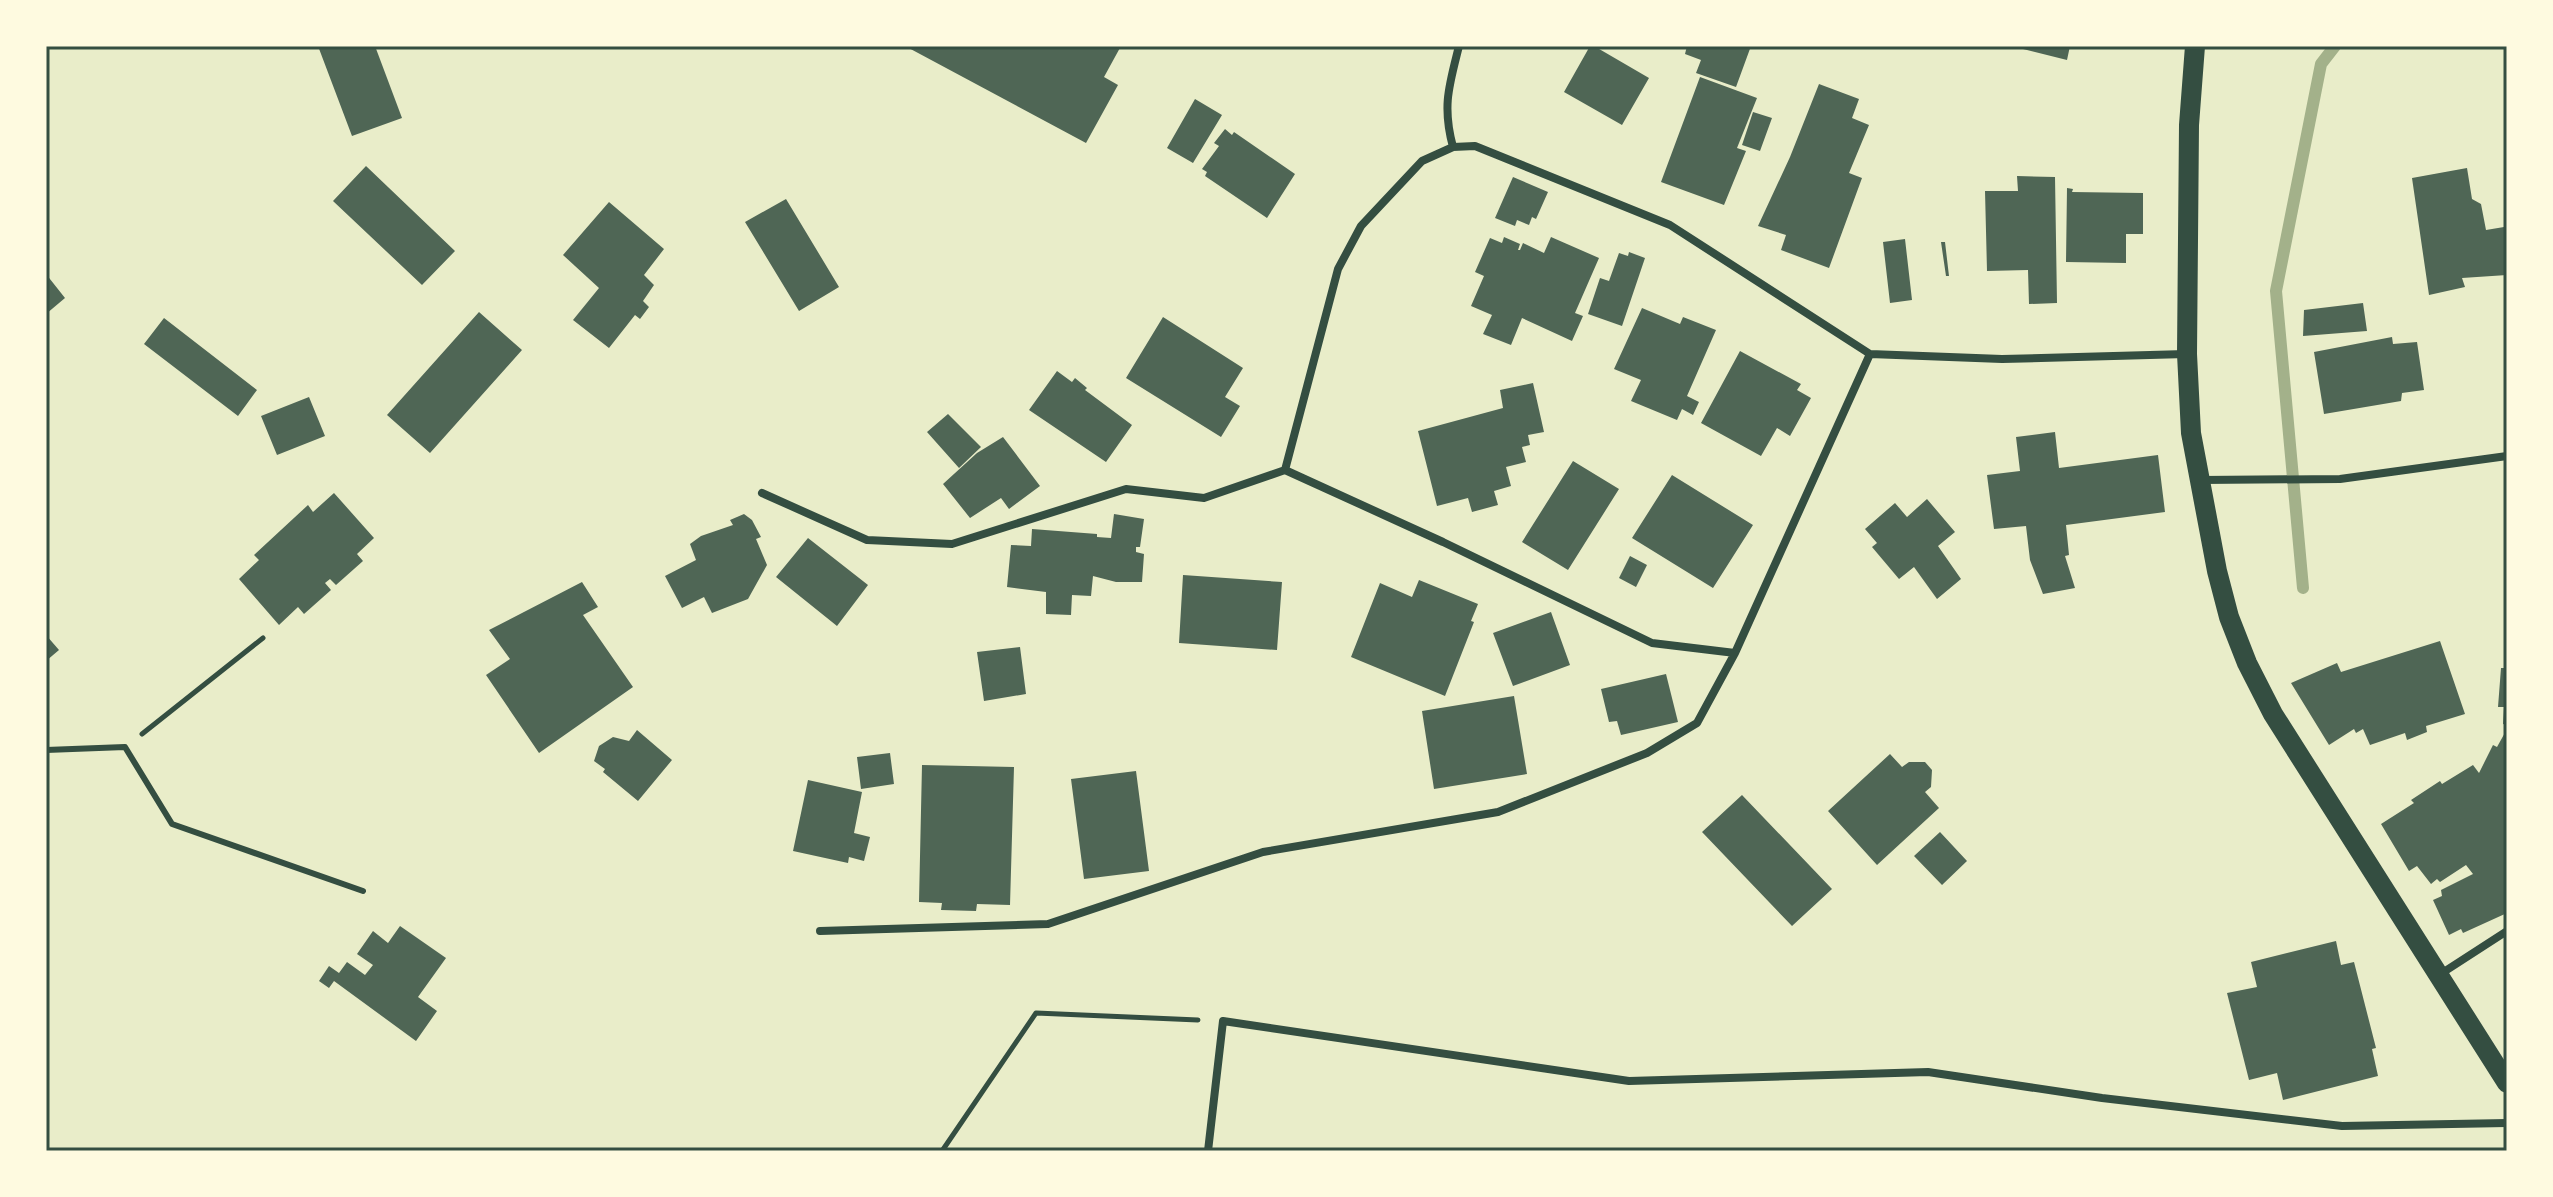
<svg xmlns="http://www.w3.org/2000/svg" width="2553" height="1197" viewBox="0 0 2553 1197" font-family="'Source Serif 4',serif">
	<rect width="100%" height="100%" fill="#e9edc9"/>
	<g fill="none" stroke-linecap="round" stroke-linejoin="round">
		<path stroke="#a3b18a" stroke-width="12" d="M2303 588 2276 291 2321 64 2335 46"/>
	</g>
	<path fill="#4f6655" d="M318 46H375L402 118 352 136Z
		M905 46H1121L1104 77 1118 85 1086 143Z
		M1590 46H1594L1649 78 1622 125 1564 92Z
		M1687 46H1751L1736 87 1696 73 1701 60 1685 54Z
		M2011 46H2070L2067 60Z
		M1700 77 1757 98 1737 148 1746 151 1724 205 1661 182Z
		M1819 84 1859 99 1852 118 1869 125 1849 173 1862 178 1829 268 1781 250 1786 235 1758 226 1790 157Z
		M1195 99 1222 115 1193 163 1167 148Z
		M1753 112 1772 118 1760 151 1742 145Z
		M1225 129 1232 135 1234 132 1295 174 1267 218 1205 176 1207 172 1202 169 1219 146 1214 143Z
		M366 166 455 251 422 285 333 201Z
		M2467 168 2472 199 2481 204 2486 230 2504 227 2507 275 2462 278 2465 287 2429 295 2412 178Z
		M2017 176 2055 177 2057 303 2029 304 2028 270 1987 271 1985 191H2018Z
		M1513 177 1548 192 1536 219 1532 217 1529 225 1517 220 1515 226 1495 218Z
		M2067 188 2073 189 2072 192 2143 193V234H2126V263L2066 262Z
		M786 199 839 287 799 311 745 222Z
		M609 202 664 249 644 275 654 285 643 301 649 307 640 319 635 315 609 348 573 320 599 288 563 255Z
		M1504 237 1520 244 1518 250H1520L1523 243 1544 253 1551 237 1599 258 1575 313 1583 316 1572 341 1522 318 1511 345 1483 334 1492 315 1471 306 1484 276 1475 272 1490 238 1502 243Z
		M1905 239 1912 300 1890 303 1883 242Z
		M1941 242H1945L1949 276H1946Z
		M1629 252 1645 258 1622 326 1588 314 1600 278 1609 281 1619 253 1628 256Z
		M46 274 65 298 46 314Z
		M2363 303 2367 331 2303 336 2304 310Z
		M1642 308 1680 324 1683 317 1716 330 1687 396 1699 402 1693 415 1682 409 1677 420 1631 401 1641 380 1614 369Z
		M479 312 522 350 430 453 387 415Z
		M1163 317 1243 368 1225 397 1240 406 1221 437 1126 378Z
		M164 318 257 390 238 416 144 344Z
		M2392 337 2393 344 2417 342 2424 390 2402 393 2401 401 2324 414 2314 352Z
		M1740 351 1801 384 1797 390 1811 398 1790 436 1777 428 1761 456 1701 423Z
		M1057 371 1072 382 1075 378 1087 388 1085 390 1132 425 1106 462 1029 410Z
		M1533 383 1544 432 1528 435 1530 445 1522 447 1526 462 1506 467 1511 486 1494 491 1498 505 1472 512 1468 498 1437 506 1418 431 1503 408 1500 390Z
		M309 397 325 436 277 455 261 416Z
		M948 414 981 447 959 468 927 432Z
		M2055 432 2059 468 2158 455 2165 512 2066 525 2069 555 2065 556 2075 588 2043 594 2030 560 2026 526 1994 529 1987 475 2020 471 2016 437Z
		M1003 437 1040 486 1009 509 1001 498 970 518 943 484 977 453Z
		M1573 461 1619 489 1568 570 1522 542Z
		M1672 475 1753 525 1713 588 1632 538Z
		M334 493 374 538 357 554 363 561 336 585 330 579 325 583 331 590 304 614 298 607 279 625 239 579 259 560 254 555 308 505 313 512Z
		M1927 499 1955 532 1938 546 1961 579 1937 599 1914 567 1899 579 1872 547 1877 543 1865 529 1895 503 1907 517Z
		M744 514 752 520 761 537 756 539 767 565 748 599 712 613 704 597 682 608 665 576 696 560 690 544 701 536 733 525 730 520Z
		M1114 514 1144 519 1140 547H1136V552L1144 554 1142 582H1116L1093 576 1091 596 1072 595 1071 615 1046 614V592L1007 587 1011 545 1031 546 1032 529 1097 534V537L1111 538Z
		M808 538 868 585 837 626 776 577Z
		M1630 556 1647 565 1636 587 1619 578Z
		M1183 575 1282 582 1277 650 1179 643Z
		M1419 580 1478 604 1471 621 1474 622 1445 696 1351 657 1380 583 1412 597Z
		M582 582 598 607 583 615 633 687 539 753 486 675 510 659 489 630Z
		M1551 612 1570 665 1513 686 1493 633Z
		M46 635 59 650 46 661Z
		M2440 641 2465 714 2426 726 2427 732 2407 740 2405 733 2370 745 2363 729 2356 733 2354 729 2329 745 2291 683 2337 663 2341 672Z
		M1020 647 1026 694 984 701 977 652Z
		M2501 668H2507V725L2503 724 2504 707H2498Z
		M1666 674 1678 722 1621 735 1617 721 1609 722 1601 689Z
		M1514 696 1527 774 1434 789 1422 711Z
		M2507 729V913L2463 933 2461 929 2449 935 2433 900 2442 896 2441 890 2473 874 2466 865 2440 882 2437 879 2431 884 2417 866 2409 871 2381 824 2414 803 2411 800 2440 781 2442 784 2473 765 2479 773 2493 745 2497 747Z
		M637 730 672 760 638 801 603 772 605 769 594 761 599 746 613 737 629 741Z
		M890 753 894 784 861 789 857 757Z
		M1890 754 1902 767 1909 762H1925L1932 770 1931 787 1925 792 1939 808 1877 865 1828 811Z
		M922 765 1014 767 1010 905 977 904 976 911 941 910 942 903 919 902Z
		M1136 771 1149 871 1084 879 1071 779Z
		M808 780 862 792 854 833 870 837 864 861 849 857 848 863 793 851Z
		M1742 795 1832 889 1792 926 1702 832Z
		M1940 832 1967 861 1942 885 1914 856Z
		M400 926 446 958 418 997 437 1011 416 1041 334 981 329 988 319 981 329 966 339 973 347 962 365 975 373 965 357 954 373 931 388 943Z
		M2336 941 2341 965 2354 962 2376 1048 2372 1049 2378 1076 2283 1100 2277 1073 2249 1080 2227 993 2257 987 2251 962Z"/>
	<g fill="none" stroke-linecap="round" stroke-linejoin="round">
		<path stroke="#344e41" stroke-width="5" d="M142 734 263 638
			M942 1151 1036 1013 1198 1020"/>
		<path stroke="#344e41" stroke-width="6" d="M46 750 125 747 172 824 363 891"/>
		<path stroke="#344e41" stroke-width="8" d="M1453 147C1442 106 1449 86 1459 46
			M1285 470 1338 269 1361 226 1422 161 1453 147 1475 146 1670 225 1870 354 2002 359 2186 354
			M2201 480 2340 479 2507 456
			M762 493 867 540 952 544 1126 489 1204 498 1285 470 1443 542 1652 643 1735 653 1870 354
			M820 931 1048 924 1263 852 1498 812 1647 753 1697 723 1735 653
			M2439 975 2507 931
			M1208 1151 1223 1021 1629 1081 1928 1072 2102 1098 2342 1126 2507 1123"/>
		<path stroke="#344e41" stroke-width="20" d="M2195 46 2189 125 2187 354 2191 433 2217 571 2229 617 2247 663 2273 714 2507 1083"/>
	</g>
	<rect width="2553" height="1197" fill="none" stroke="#fefae0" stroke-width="96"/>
	<rect x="48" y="48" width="2457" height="1101" fill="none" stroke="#344e41" stroke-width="3"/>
</svg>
